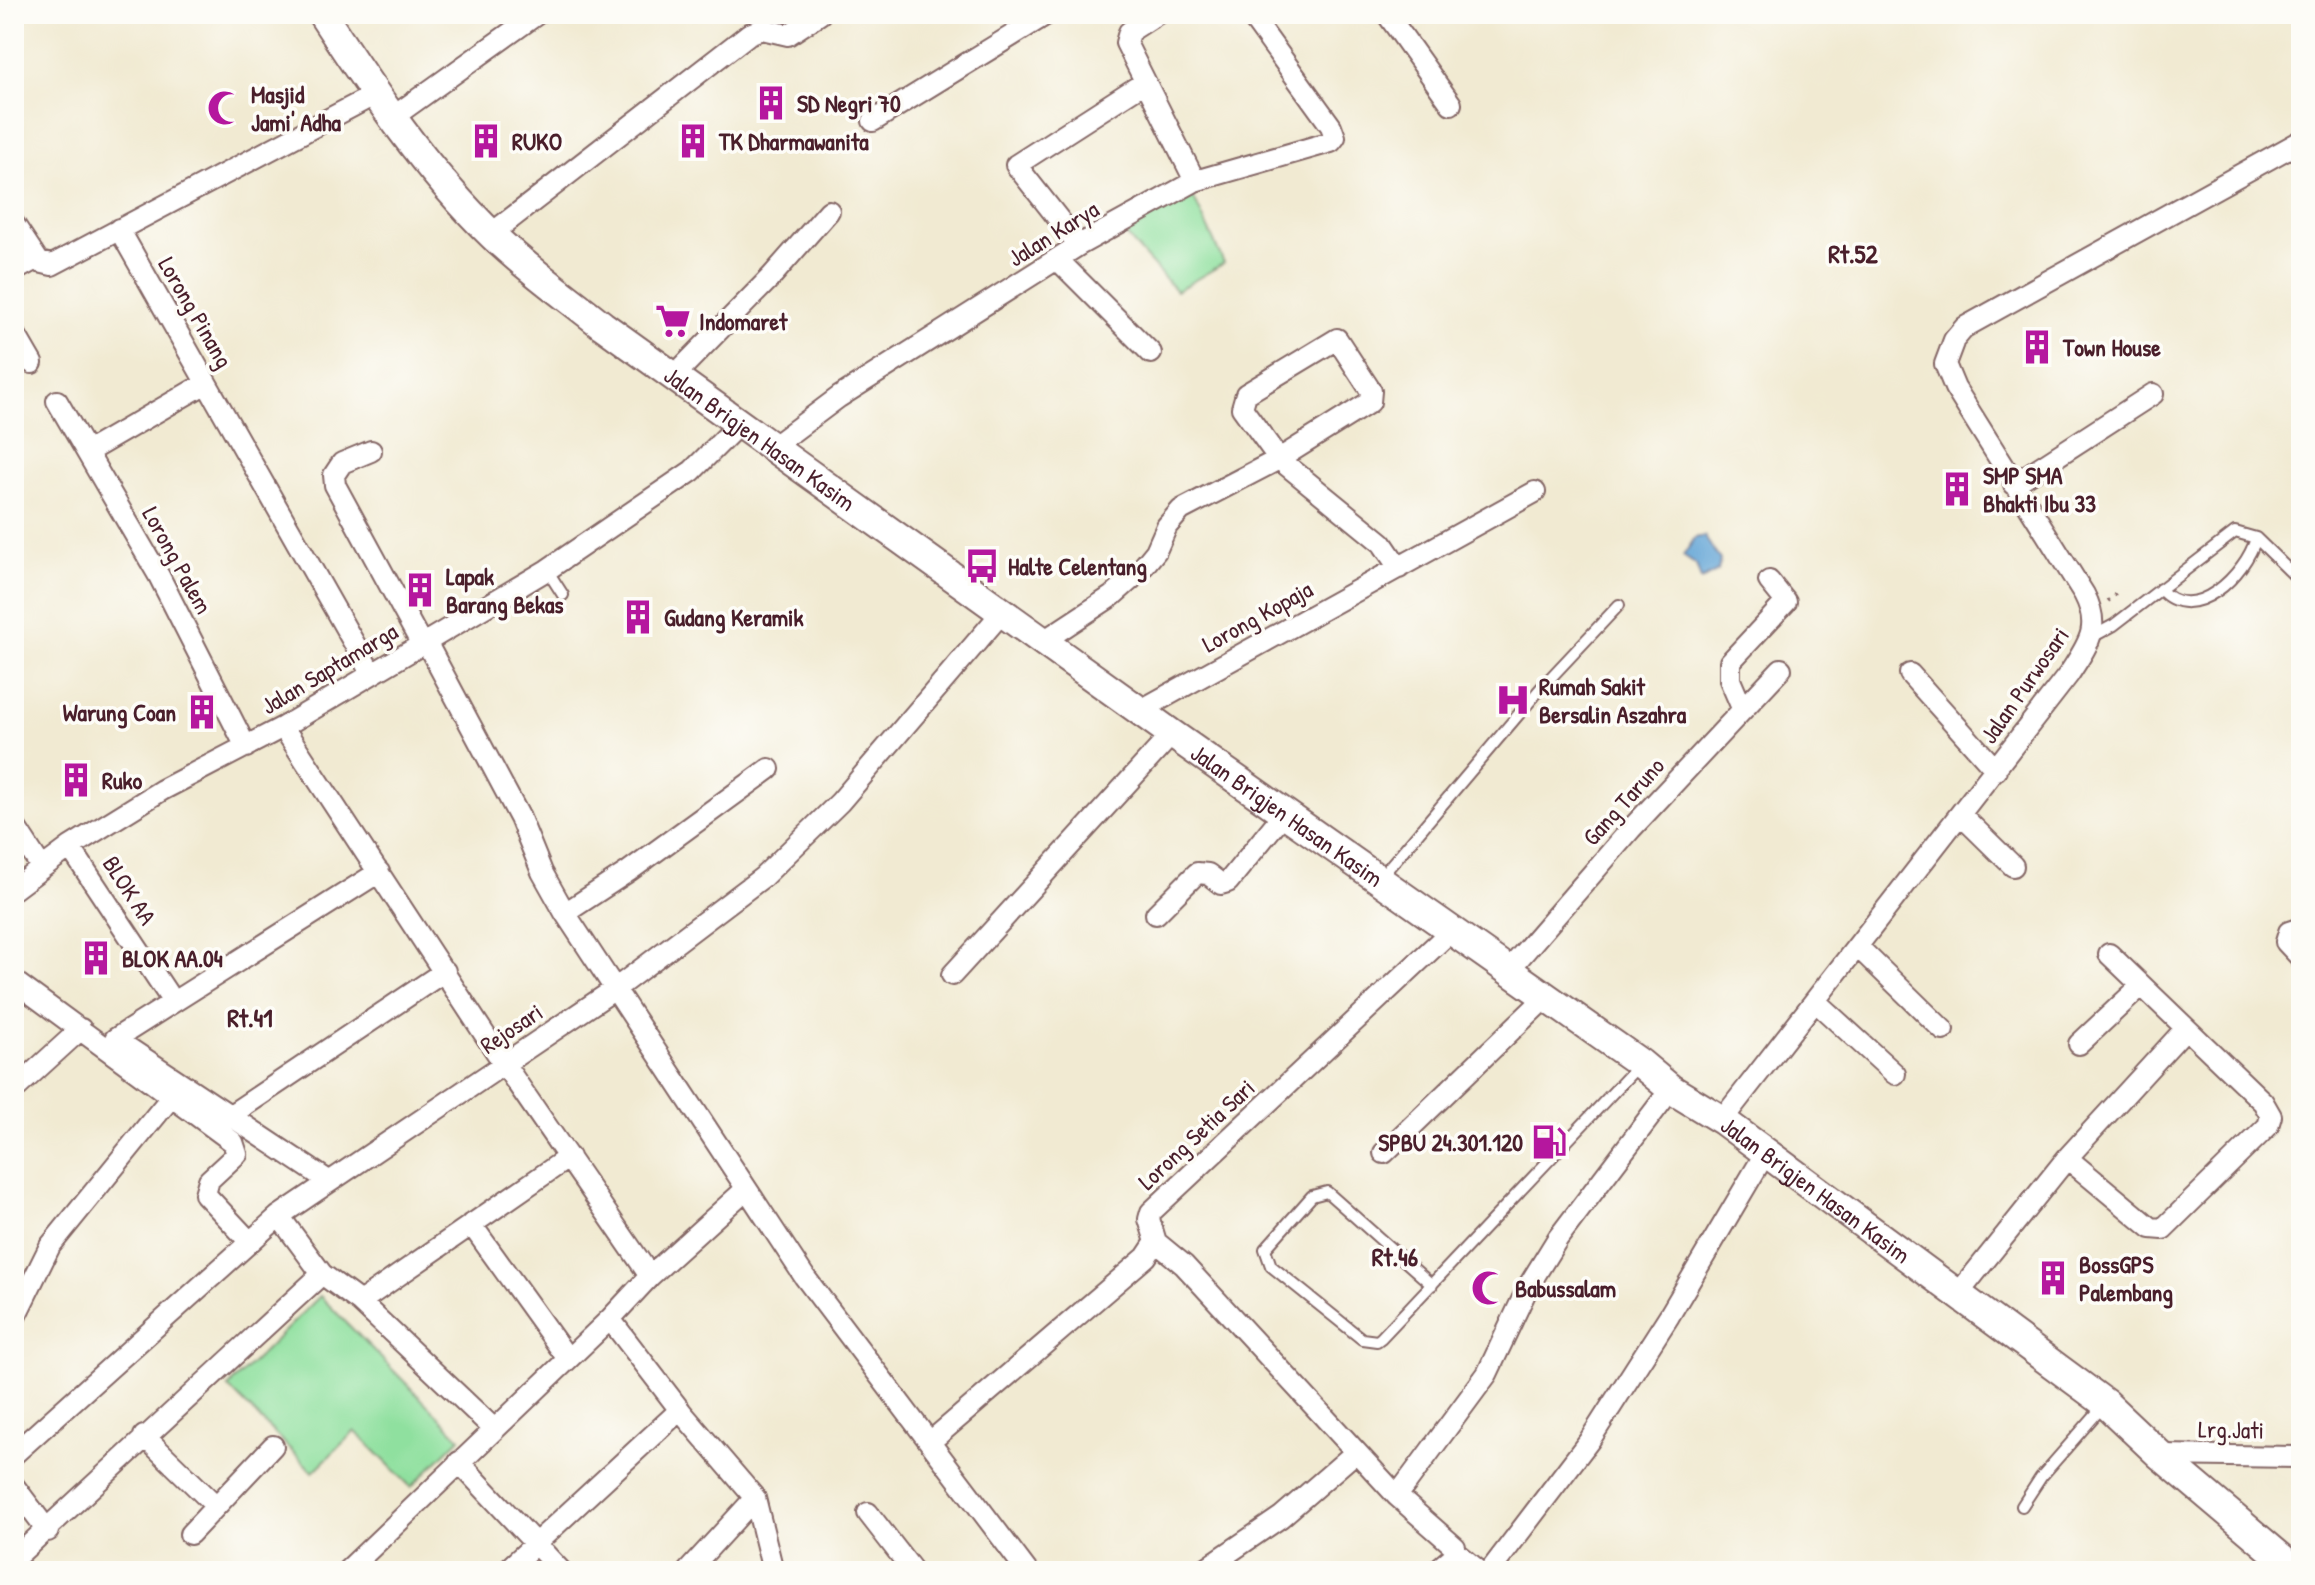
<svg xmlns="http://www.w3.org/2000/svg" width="2315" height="1585" viewBox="0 0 2315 1585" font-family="'Patrick Hand',sans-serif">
	<rect width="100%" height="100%" fill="#fdfcf7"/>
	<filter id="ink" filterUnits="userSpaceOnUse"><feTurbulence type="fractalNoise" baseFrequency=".0125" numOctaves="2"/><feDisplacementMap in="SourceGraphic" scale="16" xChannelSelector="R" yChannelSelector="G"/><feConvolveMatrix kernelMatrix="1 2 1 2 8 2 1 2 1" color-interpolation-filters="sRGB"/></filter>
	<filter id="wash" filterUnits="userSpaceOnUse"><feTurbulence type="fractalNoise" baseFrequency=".006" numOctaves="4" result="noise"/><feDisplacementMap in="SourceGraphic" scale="32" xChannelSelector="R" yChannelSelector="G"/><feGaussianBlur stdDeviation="1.8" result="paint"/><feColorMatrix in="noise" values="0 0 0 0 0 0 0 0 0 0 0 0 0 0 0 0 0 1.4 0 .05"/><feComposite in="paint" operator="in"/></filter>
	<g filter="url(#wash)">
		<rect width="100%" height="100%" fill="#f1ead2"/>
		<path fill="#8fe09f" stroke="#6c8065" stroke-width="2" d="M1192 194 1224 263 1176 291 1122 231Z
			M320 1296 460 1438 411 1487 355 1431 313 1472 228 1387Z"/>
		<path fill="#62a4d6" stroke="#566280" stroke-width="2" d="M1704 536 1720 560 1718 571 1701 580 1696 565 1683 556 1695 538Z"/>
	</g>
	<g filter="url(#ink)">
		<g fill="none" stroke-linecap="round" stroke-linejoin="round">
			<g stroke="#846665" stroke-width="14">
				<path id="lane" d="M547 570 563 595
					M2160 589C2193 627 2246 574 2256 538
					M2090 638 2114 625 2235 532 2256 538 2301 582
					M1380 878 1541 688 1619 605
					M1432 1285 1327 1192 1312 1196 1265 1249 1271 1266 1362 1339 1377 1341 1381 1338 1638 1066
					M2022 1506 2041 1477 2104 1405"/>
			</g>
			<g stroke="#846665" stroke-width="24">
				<path id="street" d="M1387 14 1451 104
					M393 117 537 14
					M873 121 1047 14
					M1195 181 1331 142 1335 137 1331 126 1250 14
					M14 224 39 262 52 265 376 94
					M119 229 371 673
					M491 234 749 34 762 29 788 35 820 14
					M1079 245 1016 165 1145 82
					M1058 260 1151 353
					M14 271 36 259
					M14 332 32 363
					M674 376 771 277 829 211
					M57 401 159 576 246 747
					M775 445 839 397 1079 245 1195 181 1126 43 1129 32 1157 14
					M371 451 342 463 334 475 335 485 421 643
					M87 452 206 383
					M2014 484 2153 394
					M425 640 520 818 542 872 565 913 804 1276 1027 1571
					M1045 640 1112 596 1138 573 1156 551 1167 526 1181 510 1279 459 1370 402 1371 391 1337 339 1246 394 1242 408 1279 459 1382 543 1399 568
					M1910 674 1996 770
					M1742 708 1730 680V662L1786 602 1769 581
					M1141 710 1535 492
					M283 727 504 1064 650 1276 745 1190
					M1961 815 2013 866
					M14 825 42 868
					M70 847 173 1002
					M14 889 70 847 162 790 283 727 547 570 692 471 740 423
					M565 913 629 871 769 769
					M1156 914 1197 873 1208 874 1221 884 1228 882 1284 813
					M2301 928 2289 932 2286 942 2301 958
					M1858 947 1943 1030
					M1508 971 1631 829 1781 669
					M952 975 1172 734
					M14 981 233 1142 237 1154 209 1180 205 1194 250 1242
					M1815 1001 1895 1074
					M2079 1044 2141 986
					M14 1090 81 1029
					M229 1116 445 971
					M1722 1120 2069 674C2088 644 2102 628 2084 594L1955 388 1945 364 1954 340 1965 327 2301 141
					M1384 1153 1546 997
					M2067 1158 2186 1028
					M327 1180 115 1039 379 872
					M279 1216 322 1274
					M471 1224 568 1359
					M1156 1242 1184 1265 1397 1496 1455 1547V1555L1436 1571
					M1958 1294 2067 1158 2151 1228 2163 1229 2268 1126 2271 1116 2263 1102 2109 954
					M360 1302 569 1157
					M14 1319 50 1246 172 1096
					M610 1319 683 1414 755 1498 773 1571
					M144 1436 216 1506
					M930 1442 1146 1257 1156 1242 1149 1219 1151 1212 1451 931
					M14 1454 279 1216 615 989 763 877 840 802 1004 610
					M2160 1455 2301 1457
					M459 1462 561 1571
					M14 1486 48 1531
					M1397 1496 1487 1374 1529 1285 1558 1238 1671 1089
					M868 1513 913 1571
					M190 1534 273 1446
					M1457 1553 1479 1571
					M14 1559 322 1274 360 1302 494 1429
					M347 1571 610 1319 650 1276
					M506 1571 680 1410
					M688 1571 755 1498
					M1202 1571 1281 1517 1356 1452
					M1490 1571 1589 1441 1669 1316 1766 1152"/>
			</g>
			<g stroke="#846665" stroke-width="32">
				<g id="secondary">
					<path id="s1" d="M322 14C373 92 426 171 493 236 527 269 566 296 602 325L1172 734 1640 1063 1671 1089 1722 1120 2105 1403 2160 1455 2297 1571"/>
				</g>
			</g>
			<path stroke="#846665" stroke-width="4" stroke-dasharray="2 6" stroke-linecap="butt" d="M2108 601 2117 593"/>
			<use href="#lane" stroke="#fff" stroke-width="10"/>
			<use href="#street" stroke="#fff" stroke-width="20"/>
			<use href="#secondary" stroke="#fff" stroke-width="28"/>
		</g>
	</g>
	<defs>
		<g id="building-bare" transform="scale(2.76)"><path d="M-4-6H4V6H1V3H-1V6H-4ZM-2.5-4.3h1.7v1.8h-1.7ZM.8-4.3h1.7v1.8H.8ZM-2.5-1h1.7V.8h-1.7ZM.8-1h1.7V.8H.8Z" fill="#b5179e" stroke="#fdfcf7" stroke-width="2.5" paint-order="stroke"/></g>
		<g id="mosque-bare" transform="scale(2.76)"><path d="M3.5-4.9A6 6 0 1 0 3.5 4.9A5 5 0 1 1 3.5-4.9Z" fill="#b5179e" stroke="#fdfcf7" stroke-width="2.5" paint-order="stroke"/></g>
		<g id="supermarket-bare" transform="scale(2.76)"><path d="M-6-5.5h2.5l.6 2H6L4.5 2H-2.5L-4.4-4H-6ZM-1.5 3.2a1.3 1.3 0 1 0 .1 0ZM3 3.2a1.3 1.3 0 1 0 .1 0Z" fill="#b5179e" stroke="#fdfcf7" stroke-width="2.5" paint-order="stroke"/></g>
		<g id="bus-bare" transform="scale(2.76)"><path d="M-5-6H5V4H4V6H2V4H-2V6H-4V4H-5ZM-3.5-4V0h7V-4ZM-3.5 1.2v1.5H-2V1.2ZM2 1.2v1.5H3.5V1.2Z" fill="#b5179e" stroke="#fdfcf7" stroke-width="2.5" paint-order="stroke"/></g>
		<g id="hospital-bare" transform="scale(2.76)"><path d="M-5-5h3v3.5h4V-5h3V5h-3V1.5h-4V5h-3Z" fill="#b5179e" stroke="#fdfcf7" stroke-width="2.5" paint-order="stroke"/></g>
		<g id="fuel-bare" transform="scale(2.76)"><path d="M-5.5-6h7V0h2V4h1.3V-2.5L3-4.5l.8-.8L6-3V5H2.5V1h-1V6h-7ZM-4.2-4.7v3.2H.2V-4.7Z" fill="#b5179e" stroke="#fdfcf7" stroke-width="2.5" paint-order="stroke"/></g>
	</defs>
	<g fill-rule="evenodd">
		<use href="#building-bare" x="771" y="103"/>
		<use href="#mosque-bare" x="225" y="108"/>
		<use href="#building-bare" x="486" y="141"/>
		<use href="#building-bare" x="693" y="141"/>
		<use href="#supermarket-bare" x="673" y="321"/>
		<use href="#building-bare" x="2037" y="347"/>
		<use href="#building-bare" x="1957" y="489"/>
		<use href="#bus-bare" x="982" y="566"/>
		<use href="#building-bare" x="420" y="590"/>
		<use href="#building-bare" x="638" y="617"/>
		<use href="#hospital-bare" x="1513" y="700"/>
		<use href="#building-bare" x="202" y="712"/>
		<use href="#building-bare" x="76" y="780"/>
		<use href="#building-bare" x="96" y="958"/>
		<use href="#fuel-bare" x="1549" y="1142"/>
		<use href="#building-bare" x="2053" y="1278"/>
		<use href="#mosque-bare" x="1489" y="1288"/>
	</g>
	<g text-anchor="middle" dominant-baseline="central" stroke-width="7" stroke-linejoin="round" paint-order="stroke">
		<g font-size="24" font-weight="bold" fill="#4a1f2b" stroke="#fdfcf7" text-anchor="start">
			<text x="251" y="94">Masjid<tspan x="251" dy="28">Jami' Adha</tspan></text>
			<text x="797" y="103">SD Negri 70</text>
			<text x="512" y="141">RUKO</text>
			<text x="719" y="141">TK Dharmawanita</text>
			<text x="699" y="321">Indomaret</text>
			<text x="2063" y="347">Town House</text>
			<text x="1983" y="475">SMP SMA<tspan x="1983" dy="28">Bhakti Ibu 33</tspan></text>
			<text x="1008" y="566">Halte Celentang</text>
			<text x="446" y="576">Lapak<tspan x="446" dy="28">Barang Bekas</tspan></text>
			<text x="664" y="617">Gudang Keramik</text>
			<text x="1539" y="686">Rumah Sakit<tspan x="1539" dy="28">Bersalin Aszahra</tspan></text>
			<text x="176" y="712" text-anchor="end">Warung Coan</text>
			<text x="102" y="780">Ruko</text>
			<text x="122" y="958">BLOK AA.04</text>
			<text x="1523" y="1142" text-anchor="end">SPBU 24.301.120</text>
			<text x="2079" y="1264">BossGPS<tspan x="2079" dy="28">Palembang</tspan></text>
			<text x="1515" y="1288">Babussalam</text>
		</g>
		<g font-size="24" fill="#4a1f2b" stroke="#fdfcf7">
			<text transform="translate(1053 233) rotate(-32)">Jalan Karya</text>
			<text transform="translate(196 312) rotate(60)">Lorong Pinang</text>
			<text stroke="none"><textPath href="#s1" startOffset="616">Jalan Brigjen Hasan Kasim</textPath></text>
			<text transform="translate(178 560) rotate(61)">Lorong Palem</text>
			<text transform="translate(1257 616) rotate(-29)">Lorong Kopaja</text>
			<text transform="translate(329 668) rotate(-31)">Jalan Saptamarga</text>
			<text transform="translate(2024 685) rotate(-55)">Jalan Purwosari</text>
			<text transform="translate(1623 801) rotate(-48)">Gang Taruno</text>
			<text stroke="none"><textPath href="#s1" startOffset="1264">Jalan Brigjen Hasan Kasim</textPath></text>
			<text transform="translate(130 890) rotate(57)">BLOK AA</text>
			<text transform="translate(511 1028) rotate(-34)">Rejosari</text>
			<text transform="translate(1196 1134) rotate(-43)">Lorong Setia Sari</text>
			<text stroke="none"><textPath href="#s1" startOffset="1912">Jalan Brigjen Hasan Kasim</textPath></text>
			<text transform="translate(2231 1429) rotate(1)">Lrg.Jati</text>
		</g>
		<g font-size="26" font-weight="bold" fill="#4a1f2b" stroke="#fdfcf7">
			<text x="1853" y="253">Rt.52</text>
			<text x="250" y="1017">Rt.41</text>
			<text x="1395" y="1256">Rt.46</text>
		</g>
	</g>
	<rect width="2315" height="1585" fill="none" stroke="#fdfcf7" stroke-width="48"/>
</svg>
